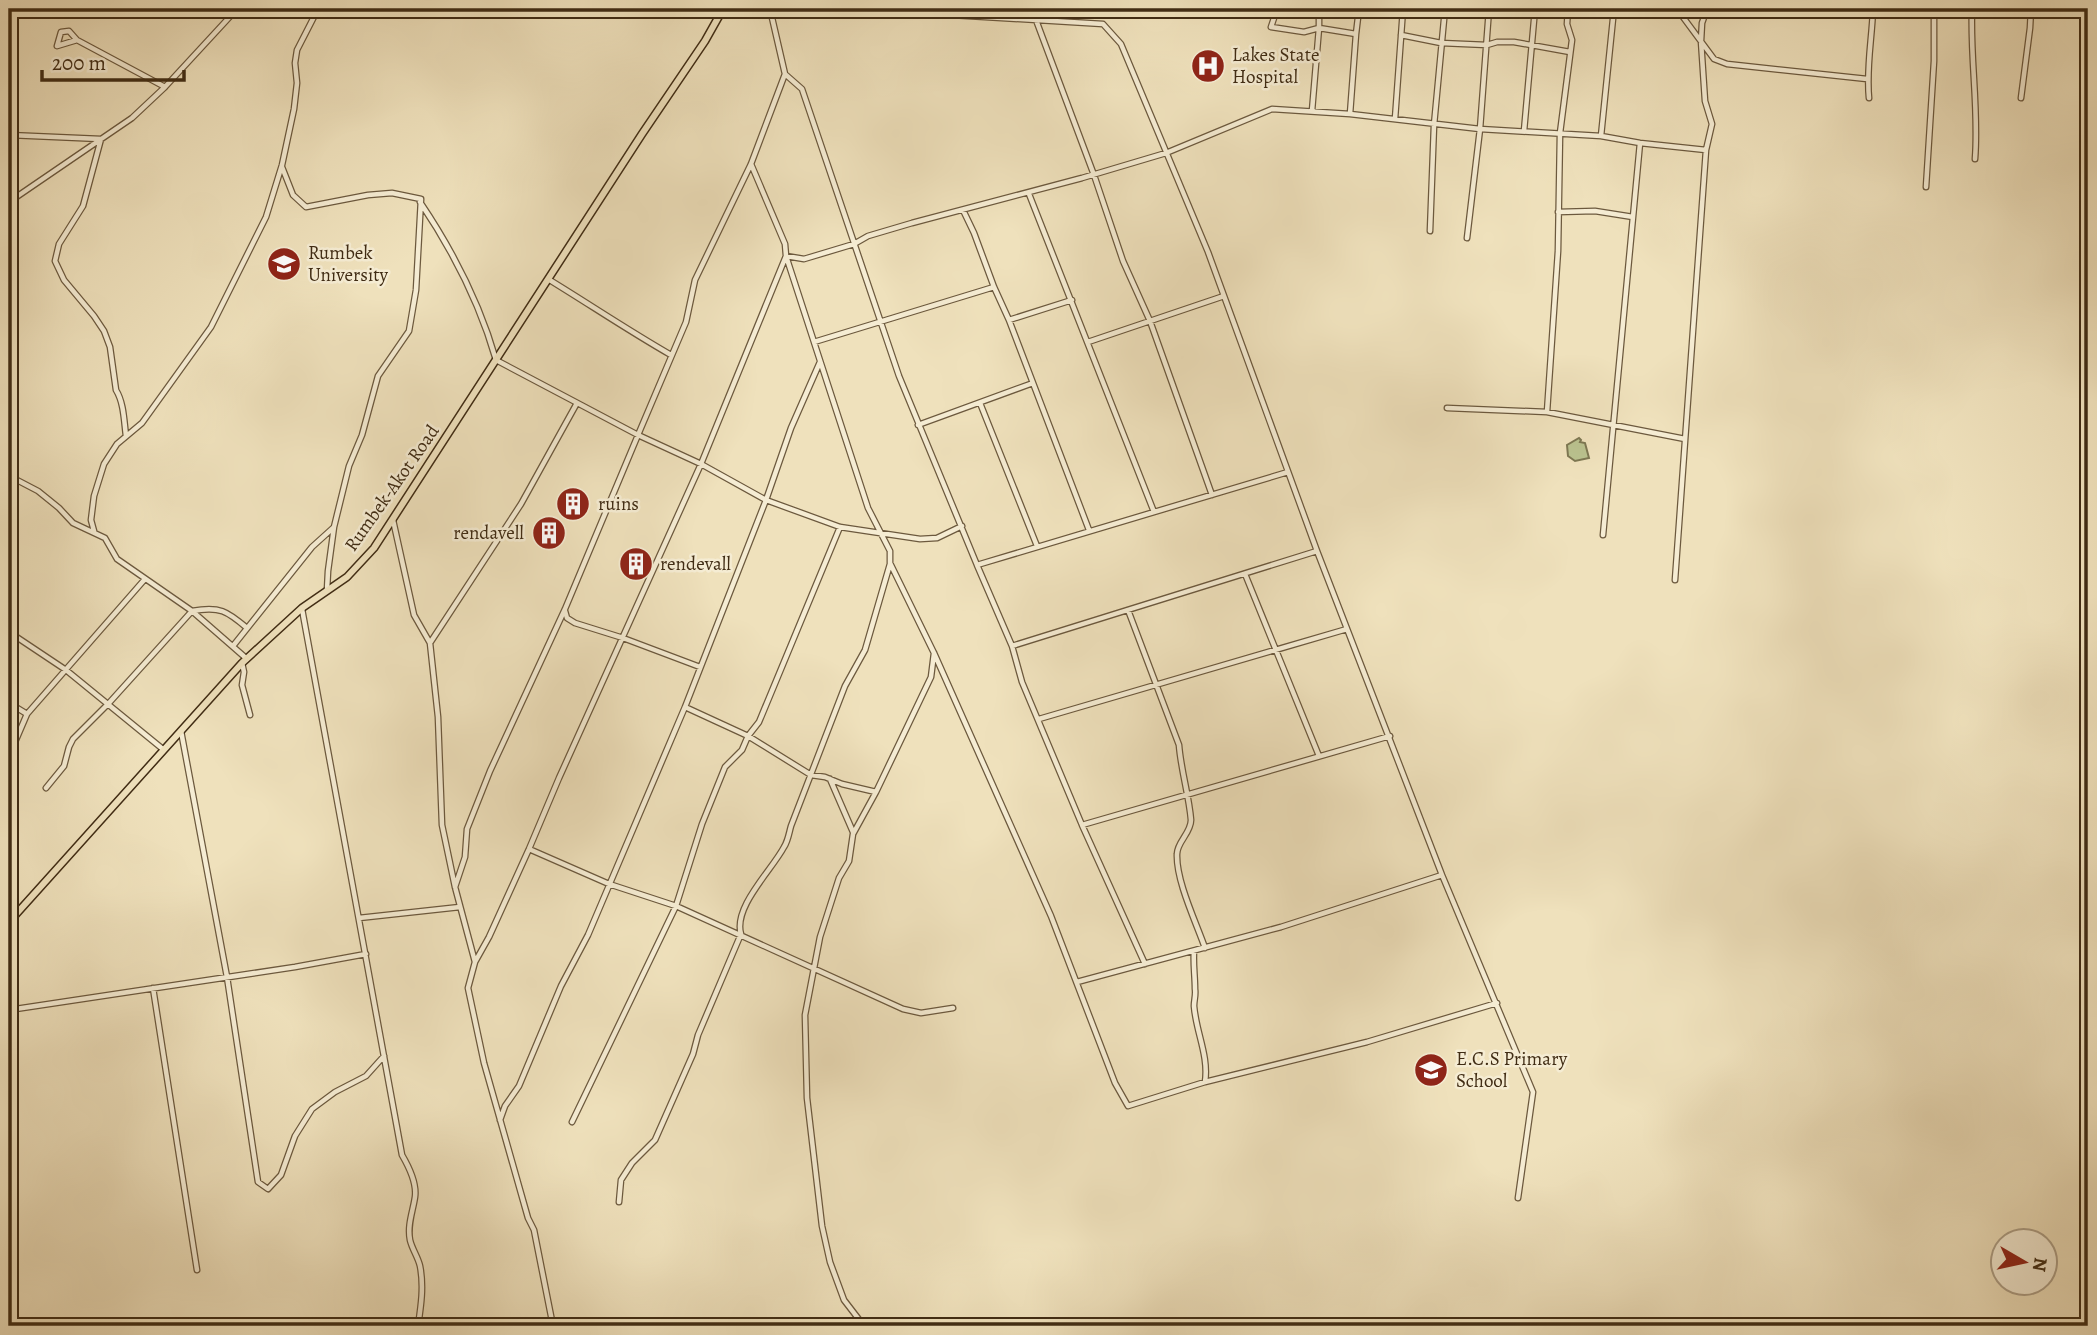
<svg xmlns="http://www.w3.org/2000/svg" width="2097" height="1335" viewBox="0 0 2097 1335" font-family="Alegreya,serif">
	<rect width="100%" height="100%" fill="#efe1bc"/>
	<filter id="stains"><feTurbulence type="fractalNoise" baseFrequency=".00286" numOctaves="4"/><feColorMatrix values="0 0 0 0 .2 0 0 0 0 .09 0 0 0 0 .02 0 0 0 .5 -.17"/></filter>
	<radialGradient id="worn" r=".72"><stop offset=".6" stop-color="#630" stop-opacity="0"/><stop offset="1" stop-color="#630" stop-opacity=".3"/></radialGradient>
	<path fill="#bac28f" stroke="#7d7752" stroke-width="2" d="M1579 438 1581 440 1580 442 1585 443 1589 458 1575 461 1568 456 1567 445Z"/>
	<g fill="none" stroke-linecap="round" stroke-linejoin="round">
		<g stroke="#6c593e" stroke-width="7">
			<path id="minor" d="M850 9 1103 24 1121 44 1208 252 1317 551 1442 875 1533 1092 1518 1198
				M1277 9 1271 27 1304 32 1319 28 1312 111
				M1319 9V28L1356 34 1350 114
				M1677 9 1714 59 1727 64 1867 79
				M1972 9C1970 59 1979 109 1975 159
				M1036 20 1094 175 1123 261 1150 321 1212 495
				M1356 34 1359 9
				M1401 35 1441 43 1487 45 1497 42H1514L1570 52
				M77 40 69 31 61 32 57 46 77 40 165 87
				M785 74 802 89 899 376 977 565
				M1869 98C1866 68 1872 39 1873 9
				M2021 98 2030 28 2031 9
				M1395 119 1403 9
				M1524 131 1535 9
				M9 135 101 139 83 206 59 244 55 261 64 280 94 316 104 331 110 347 116 390C124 403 124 421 126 436
				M1601 136 1640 143 1706 150
				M751 164 785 244 786 256 868 508 890 551V563L934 653 1051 916 1115 1083 1128 1106 1205 1082 1367 1042 1497 1003
				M282 167 293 195 306 207 368 195 392 193 421 199 416 290 409 331 378 376 362 435 349 466 334 527 328 571 327 590
				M1926 187 1934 61V9
				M1029 194 1154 512
				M9 202 132 118 165 87 237 9
				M420 202C453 251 480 304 496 360L638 435 701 464 766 500 840 527 920 539 937 538 962 526
				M963 210 974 233 994 287 1009 320 1089 530
				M1558 212 1595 211 1633 217
				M1430 231 1434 125 1445 9
				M1467 238 1480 129 1489 9
				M548 279C589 304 629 331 671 355
				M1009 320 1072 300
				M814 342 994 287
				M1088 342 1224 296
				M980 403 1037 546
				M1447 408 1547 412 1685 439
				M1547 412 1558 251 1560 133 1572 40 1567 24 1568 9
				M918 425 1033 383
				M9 468 10 475 15 479 38 491 59 508 73 523 105 538 117 559 192 611 247 659
				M393 520 414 615 430 643 438 717 442 825 455 887 475 962 468 988 484 1063 528 1218 534 1230 553 1326
				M94 531 91 520 94 496 104 464 117 444 142 423 211 327 266 217 282 165 294 109 297 83 295 63 297 50 318 9
				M1603 535 1640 143
				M1245 574 1319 756
				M1675 580 1706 150 1712 124 1705 101 1701 41 1702 23 1707 9
				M302 609 402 1155C409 1167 417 1183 415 1197 413 1211 407 1225 410 1240 412 1249 418 1257 420 1266 424 1286 421 1306 418 1326
				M1128 610 1179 745C1181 771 1189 795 1191 820 1191 833 1177 842 1177 854 1176 881 1196 922 1205 948
				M565 611 567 618 575 623 623 638 700 667
				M9 632 66 670 164 750
				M430 643 521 504 577 403
				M233 646 312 547 333 528
				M1012 646 1317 551
				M242 663 244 672 242 685 250 715
				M9 703 27 714
				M685 707 748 736 811 775 825 777 842 784 876 792
				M1039 719 1347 629
				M181 731 227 977 258 1182 268 1189 281 1175 295 1136 312 1109 335 1092 366 1076 384 1056
				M9 756 27 714 145 579
				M830 779 853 832
				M46 788 64 766 69 747 73 739 109 703 192 611C220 606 227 611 247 628
				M1082 825 1390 736
				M529 849 609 884 676 906 903 1009 921 1013 953 1008
				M455 887 465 857 467 829 490 771 565 609 638 435 686 322 695 280 751 164 785 74 770 9
				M359 918 460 907
				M1194 951C1193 964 1195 976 1195 989 1196 995 1194 1000 1194 1006 1196 1032 1209 1056 1205 1082
				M475 962 489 937 529 849 559 778 701 464 786 256 804 259 854 244 868 236 912 223 1082 178 1166 153 1272 109 1350 114 1480 129 1601 136 1614 9
				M1145 964 1082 825 1022 682 1012 646 977 565 1288 472
				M1077 982 1281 927 1442 875
				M153 988 197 1270
				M9 1010 295 967 366 954
				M500 1120 505 1106 519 1086 561 986 588 935 685 707 766 500 791 428 820 362
				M572 1122 676 906 702 824 725 767 742 750 748 736 759 722 840 527
				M619 1202 621 1180 632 1163 655 1140 693 1054 698 1035 741 934C733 907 772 870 784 847 788 841 789 833 791 826L845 686 865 650 890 564
				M864 1326 844 1300 830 1262 822 1226 807 1098 805 1015 820 937 839 878 849 861 853 834 876 792 931 677 934 653"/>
		</g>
		<g stroke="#402c14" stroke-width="9">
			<path id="major" d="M9 922 242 663 302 608 347 577 374 548 642 134 705 41 723 9"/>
		</g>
		<use href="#minor" stroke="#f5ecd3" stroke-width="4.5"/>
		<use href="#major" stroke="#efe1bc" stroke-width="6"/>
	</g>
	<defs>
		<g id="hospital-disc" transform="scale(1.75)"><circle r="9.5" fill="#8f2418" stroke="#f5ecd3"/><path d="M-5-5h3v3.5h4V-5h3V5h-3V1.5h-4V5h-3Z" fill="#fff"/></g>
		<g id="university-disc" transform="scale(1.75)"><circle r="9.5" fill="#8f2418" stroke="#f5ecd3"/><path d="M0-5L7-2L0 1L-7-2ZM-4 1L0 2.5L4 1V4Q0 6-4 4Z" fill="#fff"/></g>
		<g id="building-disc" transform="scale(1.75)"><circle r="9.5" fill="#8f2418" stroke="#f5ecd3"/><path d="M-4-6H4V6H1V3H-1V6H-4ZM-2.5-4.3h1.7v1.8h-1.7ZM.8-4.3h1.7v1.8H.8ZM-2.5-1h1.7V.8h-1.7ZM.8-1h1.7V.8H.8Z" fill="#fff"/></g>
		<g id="school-disc" transform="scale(1.75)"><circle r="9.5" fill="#8f2418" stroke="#f5ecd3"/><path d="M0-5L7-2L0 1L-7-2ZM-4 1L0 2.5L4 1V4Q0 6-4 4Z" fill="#fff"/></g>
	</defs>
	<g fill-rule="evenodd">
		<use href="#hospital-disc" x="1208" y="66"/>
		<use href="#university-disc" x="284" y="264"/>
		<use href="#building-disc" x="573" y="504"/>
		<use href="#building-disc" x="549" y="533"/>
		<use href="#building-disc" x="636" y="564"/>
		<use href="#school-disc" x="1431" y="1070"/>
	</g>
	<g text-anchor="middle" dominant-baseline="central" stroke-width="5" stroke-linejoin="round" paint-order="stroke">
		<g font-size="19" fill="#402c14" stroke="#f5ecd3" text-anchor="start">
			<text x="1232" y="55">Lakes State<tspan x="1232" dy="22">Hospital</tspan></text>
			<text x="308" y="253">Rumbek<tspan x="308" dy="22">University</tspan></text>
			<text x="598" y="504">ruins</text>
			<text x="524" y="533" text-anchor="end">rendavell</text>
			<text x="660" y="564">rendevall</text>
			<text x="1456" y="1059">E.C.S Primary<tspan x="1456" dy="22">School</tspan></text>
		</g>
		<g font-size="19" fill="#402c14" stroke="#f5ecd3">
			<text transform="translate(392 488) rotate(-55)">Rumbek-Akot Road</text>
		</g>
	</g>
	<rect width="2097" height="1335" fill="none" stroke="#efe1bc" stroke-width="35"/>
	<rect x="10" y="10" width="2076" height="1314" fill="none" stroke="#402c14" stroke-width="3.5"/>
	<rect x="18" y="18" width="2062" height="1300" fill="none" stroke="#402c14" stroke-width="2"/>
	<g transform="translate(2024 1262) rotate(99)"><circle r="33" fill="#f5ecd3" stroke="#ad9f87" stroke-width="2"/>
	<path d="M0-5L12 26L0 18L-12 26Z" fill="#8f2418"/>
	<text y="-10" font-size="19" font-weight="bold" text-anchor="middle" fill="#402c14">N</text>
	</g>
	<path d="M42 70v10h142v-10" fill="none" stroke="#402c14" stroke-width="3.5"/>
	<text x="52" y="70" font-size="21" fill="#402c14" stroke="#f5ecd3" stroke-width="5" paint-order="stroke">200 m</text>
	<rect width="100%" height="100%" filter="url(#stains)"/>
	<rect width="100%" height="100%" fill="url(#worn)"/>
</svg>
